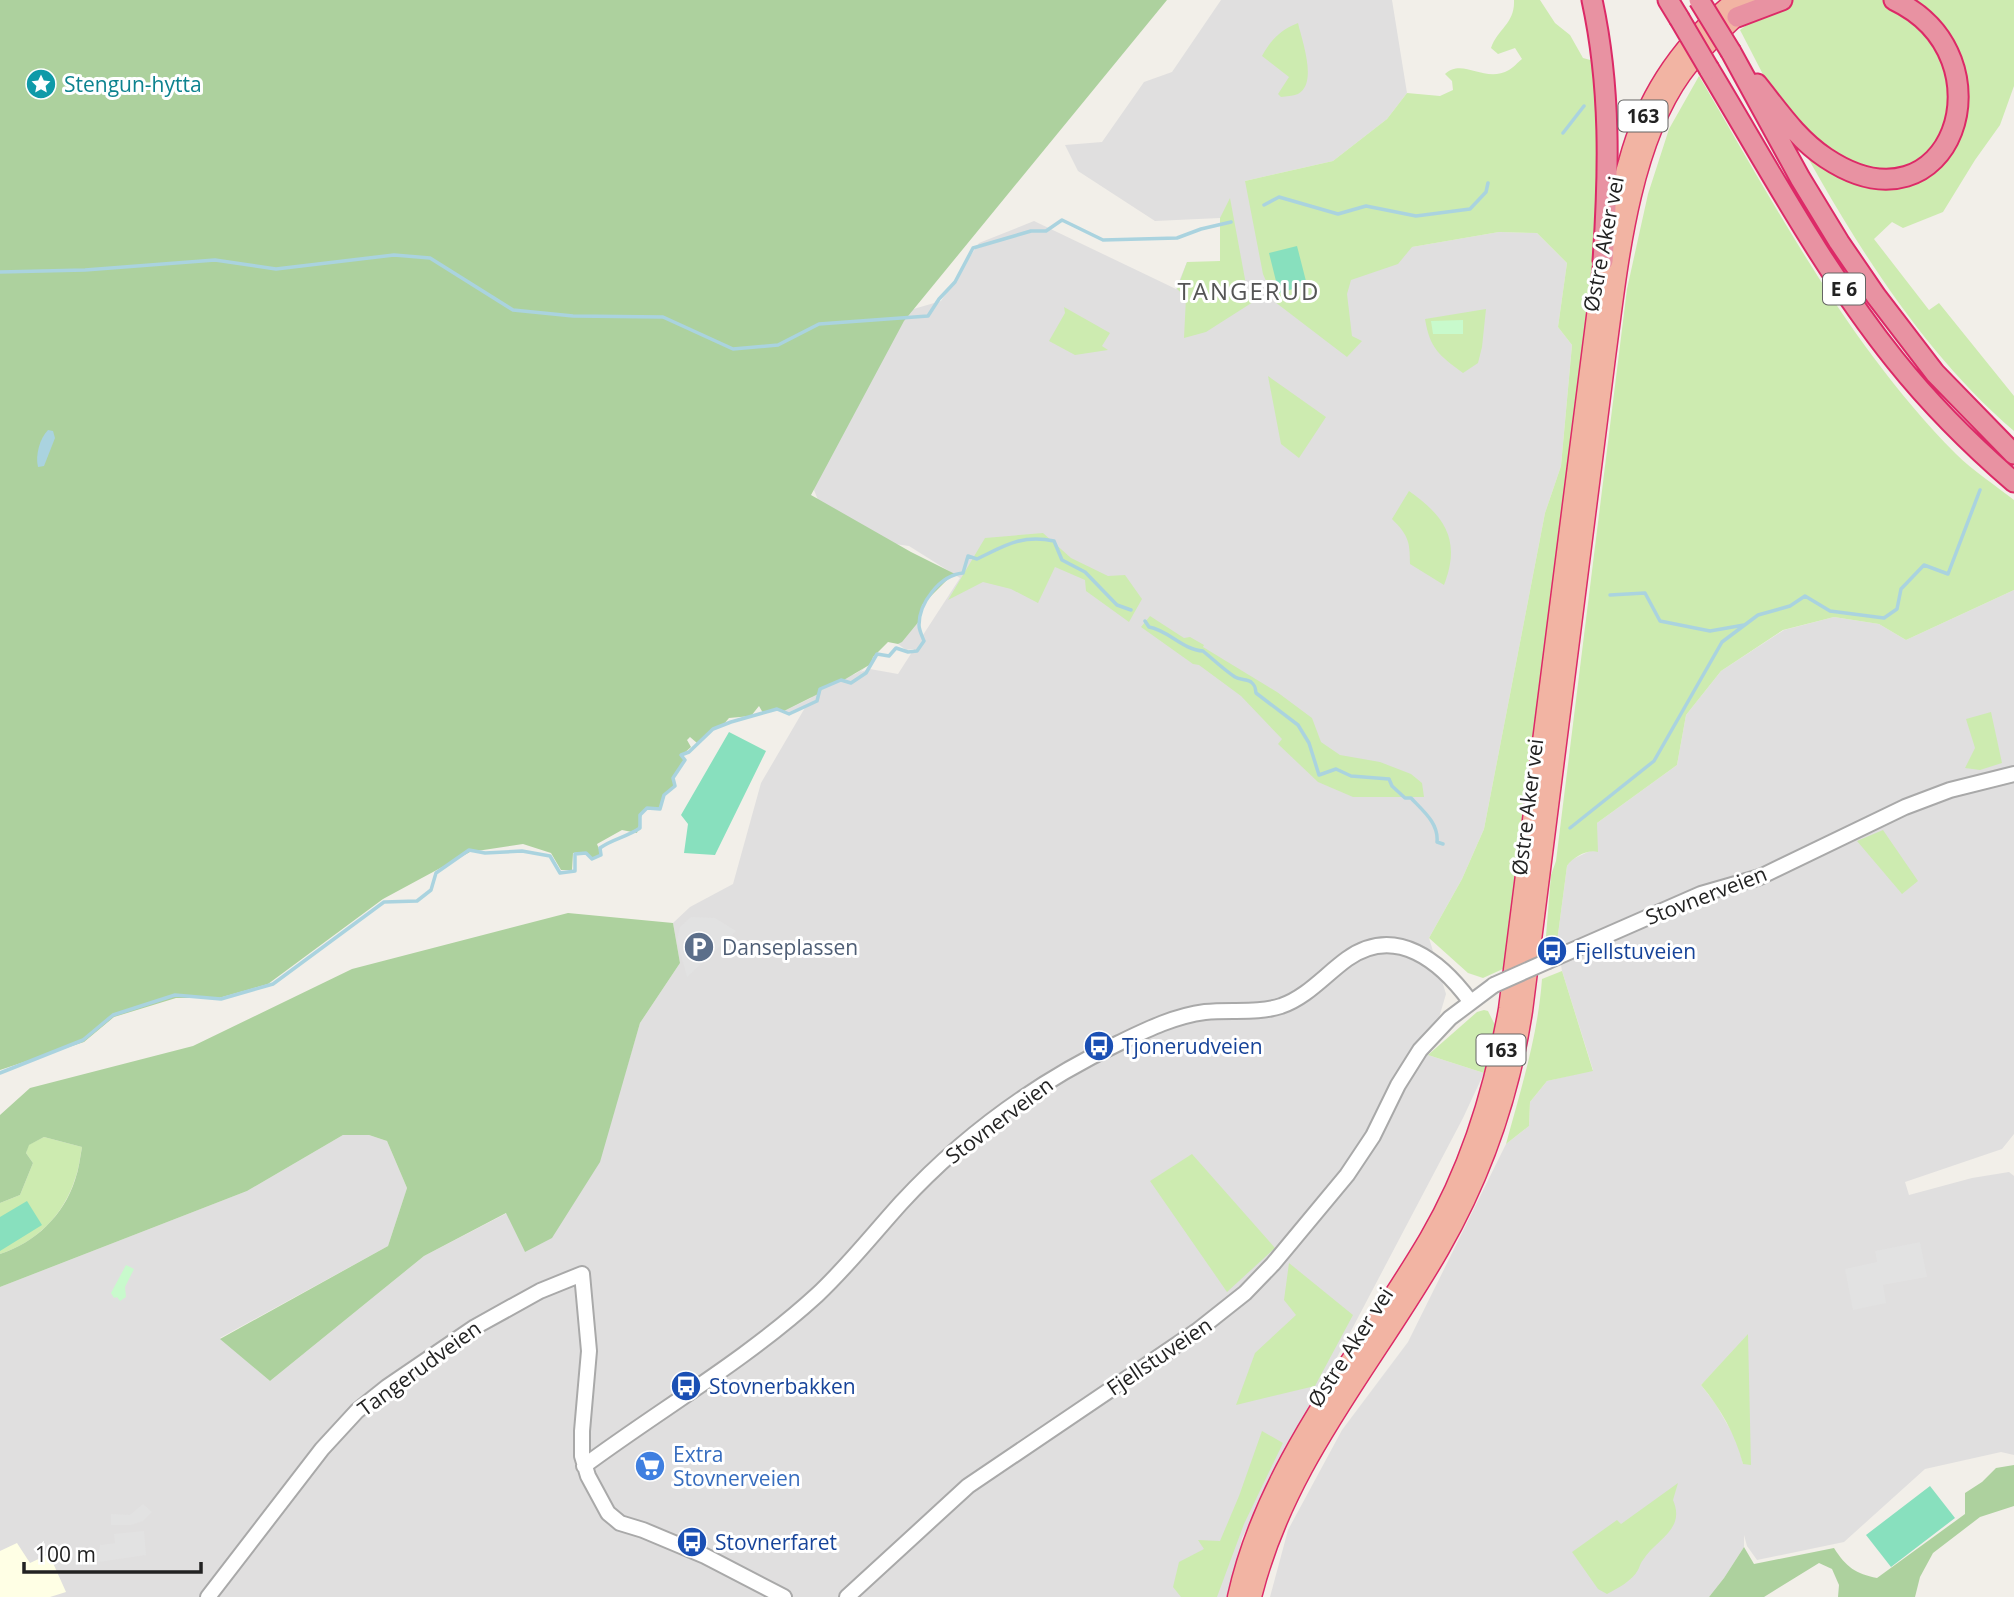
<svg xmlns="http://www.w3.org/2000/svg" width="2014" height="1597" viewBox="0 0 2014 1597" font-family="'Open Sans',sans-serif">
	<rect width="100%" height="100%" fill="#f2efe9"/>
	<path fill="#e0dfdf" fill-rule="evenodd" d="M1221 0H1392L1407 93 1387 119 1333 161 1245 181 1412 247 1499 232 1537 233 1567 263 1558 327 1572 345 1561 466 1545 513 1484 829 1462 879 1429 938 1446 994 1428 1055 1484 1073 1463 1118 1242 1538 1229 1597H0V1287L247 1191 343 1135H369L387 1141 407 1188 388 1246 220 1338 270 1381 424 1256 507 1213 525 1252 624 1077 640 1023 680 963 673 923 690 907 733 884 761 783 806 706 788 713 784 711 811 698 818 686 855 674 866 667 860 672 870 669 898 674 914 649 906 650 898 644 920 620V628L923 635 960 578 909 546 832 535 812 485 886 317 941 301 979 243 1034 221 1176 289 1187 262H1220V218L1155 221 1078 171 1065 145 1102 142 1144 82 1172 72Z
		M2014 590V1134L2002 1149 1905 1182 1909 1195 1972 1178 2009 1172 2014 1176V1455L2001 1452 1925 1469 1844 1542 1757 1560 1747 1546 1744 1535V1547L1724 1578 1709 1597H1270L1288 1530 1342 1430 1408 1342 1506 1144 1529 1126 1530 1102 1547 1081 1593 1070 1562 971 1557 942 1567 866 1571 860 1592 850 1597 823 1677 765 1686 715 1721 671 1784 630 1834 617 1879 624 1906 640ZM1748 1336 1743 1464 1738 1443 1715 1403 1701 1385Z"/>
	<path fill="#ffffe5" d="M17 1543 30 1563 49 1554 66 1592 50 1597H0V1551Z"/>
	<path fill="#cdebb0" d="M1514 0H1540L1555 23 1570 35 1583 58 1594 61 1600 158 1596 253 1505 968 1483 978 1468 973 1429 938 1462 879 1484 829 1545 513 1561 466 1572 345 1558 327 1567 263 1537 233 1499 232 1412 247 1398 264 1351 280 1347 294 1352 336 1362 341 1347 357 1275 302 1263 274 1245 181 1333 161 1387 119 1407 93 1440 96 1453 90 1452 81 1445 74C1463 57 1484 84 1509 70 1513 68 1518 62 1522 59L1515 48 1498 54 1491 48C1498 28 1515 24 1514 0Z
		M1780 0H2014V86L2000 125 1975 160 1943 212 1903 228 1892 222 1874 239 1929 310 1939 303 2014 396V431C1894 328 1812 169 1740 30Z
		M1298 23C1302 41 1318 83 1298 94 1293 96 1286 96 1281 97L1278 94 1289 77 1262 56C1271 40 1280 30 1298 23Z
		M1699 76C1776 207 1848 345 1956 454 1973 471 1995 485 2014 500V590L1906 640 1879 624 1834 617 1783 630 1721 671 1686 715 1677 765 1597 823 1598 852C1588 849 1573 857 1567 866L1557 942 1545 948 1551 875 1556 861 1627 289 1648 194 1669 129Z
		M1230 198 1247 290 1253 302 1206 332 1184 338 1186 297 1177 289 1187 262 1220 261V218Z
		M1064 307 1110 333 1102 346 1108 350 1075 355 1049 341 1065 313Z
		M1486 309 1482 347 1478 363 1463 373C1439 355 1430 349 1425 319Z
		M1268 376 1326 417 1299 458 1281 444Z
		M1409 491C1446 517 1461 541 1444 585L1410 564C1410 541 1408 535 1392 519Z
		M1043 533 1071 558 1108 576 1125 575 1142 599 1129 622 1086 591 1085 580 1055 567 1038 603 1011 589 983 582 948 600 985 538Z
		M1150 616 1184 638 1190 637 1204 645 1203 647 1277 692 1312 718 1321 742 1340 755 1380 762 1411 774 1422 783 1424 797H1353L1318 782 1278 744 1282 739 1241 696 1199 665 1193 664 1141 627Z
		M1991 712 2002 763 1980 770 1965 768 1975 748 1966 719Z
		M1883 830 1918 881 1902 894 1857 841Z
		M1562 971 1593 1071 1547 1081 1530 1102 1529 1126 1506 1144C1521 1089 1538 1035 1542 979Z
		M1484 1010 1488 1011 1495 1025 1484 1073 1428 1055 1477 1012Z
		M44 1137 82 1147C80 1157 79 1169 75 1179 64 1215 35 1243 0 1254V1203L20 1195 33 1163 26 1153 28 1145Z
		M1192 1154 1275 1248 1227 1292 1150 1181Z
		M1289 1263 1353 1315 1315 1386 1236 1405 1255 1353 1296 1315 1284 1300Z
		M1748 1334 1751 1465 1743 1464C1735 1434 1721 1409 1701 1385Z
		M1262 1431 1283 1443 1244 1524 1217 1597H1181L1173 1587 1179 1562 1204 1549 1198 1540 1220 1541 1239 1496Z
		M1678 1483 1673 1500C1686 1530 1656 1539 1643 1560 1640 1563 1640 1567 1638 1570 1632 1581 1618 1588 1607 1594L1598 1589 1572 1552 1617 1520 1621 1524Z"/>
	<path fill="#add19e" d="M0 0H1167L904 321 811 495 911 552 957 575 950 577 922 605 920 620 902 642 898 644 888 642 873 657 871 664 842 681H839L822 689 820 693 784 711 777 708 763 713 759 706 751 716 729 718 723 725 713 728 697 743 690 737 687 740 691 747 682 755 684 763 672 778 676 786 664 796 658 810 647 808 642 814 637 833 622 830 597 844 601 854 592 859 586 852 573 853 572 870H561L551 853 523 844 470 852 383 899 268 984 219 998H176L114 1017 84 1042 0 1070Z
		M568 913 673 923 680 963 640 1023 600 1162 552 1238 525 1252 506 1213 424 1256 270 1381 220 1339 388 1246 407 1188 387 1141 369 1135H343L247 1191 0 1287V1254C35 1243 64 1215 75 1180 79 1169 80 1158 82 1147L44 1137 29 1145 26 1153 33 1163 20 1195 0 1203V1115L30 1088 193 1046 352 969Z
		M2014 1465V1506L1980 1517 1933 1553 1920 1577 1915 1597H1838L1839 1585 1832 1569 1819 1563 1764 1597H1709L1724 1578 1744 1547 1754 1564 1834 1548C1846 1567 1856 1574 1877 1578L1965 1514V1493L1982 1482 1996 1468Z"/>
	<path fill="#c8facc" d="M1463 320V334H1433L1431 321Z
		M126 1265 134 1269 125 1287 126 1297 120 1301 117 1297 114 1298 111 1293Z"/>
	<path fill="#88e0be" d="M1297 246 1307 285 1279 293 1269 253Z
		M729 732 766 751 715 855 684 853 688 824 681 815Z
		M27 1201 42 1225 0 1251V1217Z
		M1930 1486 1955 1518 1891 1567 1866 1535Z"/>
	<path fill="#e2e2e2" d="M691 917 715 918 736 931 687 977 677 940 680 927Z
		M1920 1242 1927 1277 1883 1285 1886 1303 1853 1310 1845 1269 1877 1262 1875 1251Z
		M143 1504 152 1512 143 1521 131 1525H111V1514L130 1515Z
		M144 1531 146 1555 98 1562 100 1545 115 1543 114 1534Z"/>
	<path fill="#aad3df" d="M48 430 53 431 55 438 44 466 38 467C35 455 40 438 48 430Z"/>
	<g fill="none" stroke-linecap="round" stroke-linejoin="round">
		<path stroke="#aad3df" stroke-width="3.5" d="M1563 133 1584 106
			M1264 205 1279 197 1338 214 1366 206 1416 216 1470 209 1486 192 1488 183
			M0 272 85 270 215 260 276 269 394 255 430 258 513 310 573 316 663 317 733 349 778 345 819 324 928 316 939 299 955 282 973 248 1031 231H1046L1062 220 1103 240 1177 238 1201 229 1231 222
			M1610 595 1645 593 1660 621 1710 631 1744 625
			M1145 621 1149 627C1168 630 1183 650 1203 651 1214 660 1223 669 1235 677 1240 680 1247 679 1251 682 1256 686 1255 688 1256 693L1298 725 1309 743 1319 775 1336 769 1351 776 1389 779 1392 786 1405 798H1411C1422 810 1439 823 1437 842L1443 844
			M1570 828 1654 761 1722 642 1758 615 1790 606 1805 596 1830 611 1884 618 1897 609 1901 589 1924 565 1948 574 1980 490
			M0 1073 83 1040 113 1015 175 995 221 999 273 984 384 902 417 901 431 890 436 873 469 850 485 853 522 851 550 856 560 873 575 871V854L586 853 592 859 601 855 600 848C612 839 627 837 640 828V815L647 808 660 809 664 795 675 786 673 778 685 760 681 755 689 752 713 729 731 722 777 709 789 714 817 701 820 689 841 680 851 683 866 673 877 654 889 656 896 648 908 652 917 651 924 641C922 636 919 630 919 625 919 603 940 575 963 573L968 556 977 559C1004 546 1022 534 1054 541L1062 560 1085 572 1117 605 1131 610"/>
		<g stroke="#a9a9a9" stroke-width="18">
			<path id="tertiary" d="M1548 961 1701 894 1760 877 1905 807 1950 790 2014 774
				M584 1466C661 1409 746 1360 817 1295 847 1267 873 1234 901 1203 962 1137 1037 1082 1119 1043 1146 1030 1174 1016 1205 1012 1231 1009 1256 1014 1281 1006 1307 997 1325 975 1347 959 1396 924 1441 962 1470 1001
				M208 1597 322 1449 357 1411 387 1387 475 1327 540 1291 582 1274 589 1351 582 1431V1456L588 1476 608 1513 620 1523 643 1530 705 1556 784 1597
				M847 1597 968 1486 1197 1331 1245 1293 1273 1264 1347 1175 1373 1136 1398 1085 1420 1050 1450 1018 1494 985"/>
		</g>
		<g stroke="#dc2a67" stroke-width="21">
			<path id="trunk" d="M1237 1597C1267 1461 1360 1356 1429 1238 1471 1166 1494 1090 1508 1009L1603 261C1613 228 1618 195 1628 162 1646 95 1682 42 1736 0
				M1252 1597C1285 1463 1373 1366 1440 1249 1483 1174 1510 1096 1523 1011L1606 357C1618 268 1629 148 1682 74 1702 46 1729 25 1753 0"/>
		</g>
		<g stroke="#dc2a67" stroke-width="23">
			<path id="motorway" d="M1592 0C1611 87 1609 173 1603 261
				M1668 0 1679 18
				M1737 17 1782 0
				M1731 52 1800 178 1839 242 1876 296 1935 373 2014 454
				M1709 69C1768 167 1823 270 1895 360 1931 405 1971 445 2014 482
				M1757 84C1778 110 1797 139 1826 158 1951 241 2014 57 1894 0"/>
		</g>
		<use href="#tertiary" stroke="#fff" stroke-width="14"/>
		<use href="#trunk" stroke="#f2b4a3" stroke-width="18"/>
		<use href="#motorway" stroke="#e892a2" stroke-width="19"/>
		<g stroke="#a9a9a9" stroke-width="18" stroke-linecap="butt">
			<path id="tertiary-bridge" d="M1494 985 1548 961"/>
		</g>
		<g stroke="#dc2a67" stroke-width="23" stroke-linecap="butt">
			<path id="motorway-bridge" d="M1699 0 1731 52
				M1679 18 1709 69"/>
		</g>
		<use href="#tertiary-bridge" stroke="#fff" stroke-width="14"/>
		<use href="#motorway-bridge" stroke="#e892a2" stroke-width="19"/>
	</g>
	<defs>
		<g id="sight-disc" transform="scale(1.575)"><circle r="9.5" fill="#0f9aa8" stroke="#fff"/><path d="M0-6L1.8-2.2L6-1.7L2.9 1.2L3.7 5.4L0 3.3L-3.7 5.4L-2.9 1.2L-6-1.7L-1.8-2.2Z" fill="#fff"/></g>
		<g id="parking-disc" transform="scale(1.575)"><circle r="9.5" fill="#5c6f8a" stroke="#fff"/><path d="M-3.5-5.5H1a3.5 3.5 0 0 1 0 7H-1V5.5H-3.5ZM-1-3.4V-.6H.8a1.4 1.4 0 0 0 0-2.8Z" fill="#fff"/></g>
		<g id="bus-disc" transform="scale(1.575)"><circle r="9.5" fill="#1a4fb4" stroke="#fff"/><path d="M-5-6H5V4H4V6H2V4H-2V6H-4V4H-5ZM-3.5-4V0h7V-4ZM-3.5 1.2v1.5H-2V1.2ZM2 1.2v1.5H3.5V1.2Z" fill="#fff"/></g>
		<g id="supermarket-disc" transform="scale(1.575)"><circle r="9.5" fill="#3f7fe0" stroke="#fff"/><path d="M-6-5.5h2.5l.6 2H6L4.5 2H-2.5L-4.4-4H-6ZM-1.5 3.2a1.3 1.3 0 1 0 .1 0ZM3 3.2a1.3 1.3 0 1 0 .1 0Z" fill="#fff"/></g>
	</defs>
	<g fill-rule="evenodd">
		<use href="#sight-disc" x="41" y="84"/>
		<use href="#parking-disc" x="699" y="947"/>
		<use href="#bus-disc" x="1552" y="951"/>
		<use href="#bus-disc" x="1099" y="1046"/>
		<use href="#bus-disc" x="686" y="1386"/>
		<use href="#supermarket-disc" x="650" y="1466"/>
		<use href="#bus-disc" x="692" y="1542"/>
	</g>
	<g text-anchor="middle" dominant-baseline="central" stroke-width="6" stroke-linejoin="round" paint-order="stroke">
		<g fill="#fff" stroke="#646464" stroke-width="2">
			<rect x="1618.5" y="100.5" width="49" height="31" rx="5"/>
			<rect x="1823" y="273.5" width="42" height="31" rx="5"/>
			<rect x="1476.5" y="1034.5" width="49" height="31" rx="5"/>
		</g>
		<g font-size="19" font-weight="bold" fill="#222">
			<text x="1643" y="116">163</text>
			<text x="1844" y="289">E 6</text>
			<text x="1501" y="1050">163</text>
		</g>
		<g font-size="21" fill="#0d838f" stroke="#fff" text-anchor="start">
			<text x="64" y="84">Stengun-hytta</text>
		</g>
		<g font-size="21" fill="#222" stroke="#fff">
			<text transform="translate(1603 244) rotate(-79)">Østre Aker vei</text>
			<text transform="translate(1527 807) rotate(-83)">Østre Aker vei</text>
			<text transform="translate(1706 895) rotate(-21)">Stovnerveien</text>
			<text transform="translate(999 1120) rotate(-37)">Stovnerveien</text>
			<text transform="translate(1350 1347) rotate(-57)">Østre Aker vei</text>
			<text transform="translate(1159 1356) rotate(-34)">Fjellstuveien</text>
			<text transform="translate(419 1368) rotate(-36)">Tangerudveien</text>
		</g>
		<g font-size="21" fill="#4e5e75" stroke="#fff" text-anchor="start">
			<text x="722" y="947">Danseplassen</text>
		</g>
		<g font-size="21" fill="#164399" stroke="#fff" text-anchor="start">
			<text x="1575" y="951">Fjellstuveien</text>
			<text x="1122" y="1046">Tjonerudveien</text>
			<text x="709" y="1386">Stovnerbakken</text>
			<text x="715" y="1542">Stovnerfaret</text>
		</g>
		<g font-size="21" fill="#366cbe" stroke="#fff" text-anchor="start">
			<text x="673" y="1454">Extra<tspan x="673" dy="24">Stovnerveien</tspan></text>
		</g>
		<g font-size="24" letter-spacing="2" fill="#555" stroke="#fff">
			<text x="1249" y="290">TANGERUD</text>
		</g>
	</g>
	<path d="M24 1562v10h177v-10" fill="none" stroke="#222222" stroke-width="3.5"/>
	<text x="35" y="1562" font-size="21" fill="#222222" stroke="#ffffff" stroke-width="5" paint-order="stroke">100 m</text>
</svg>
